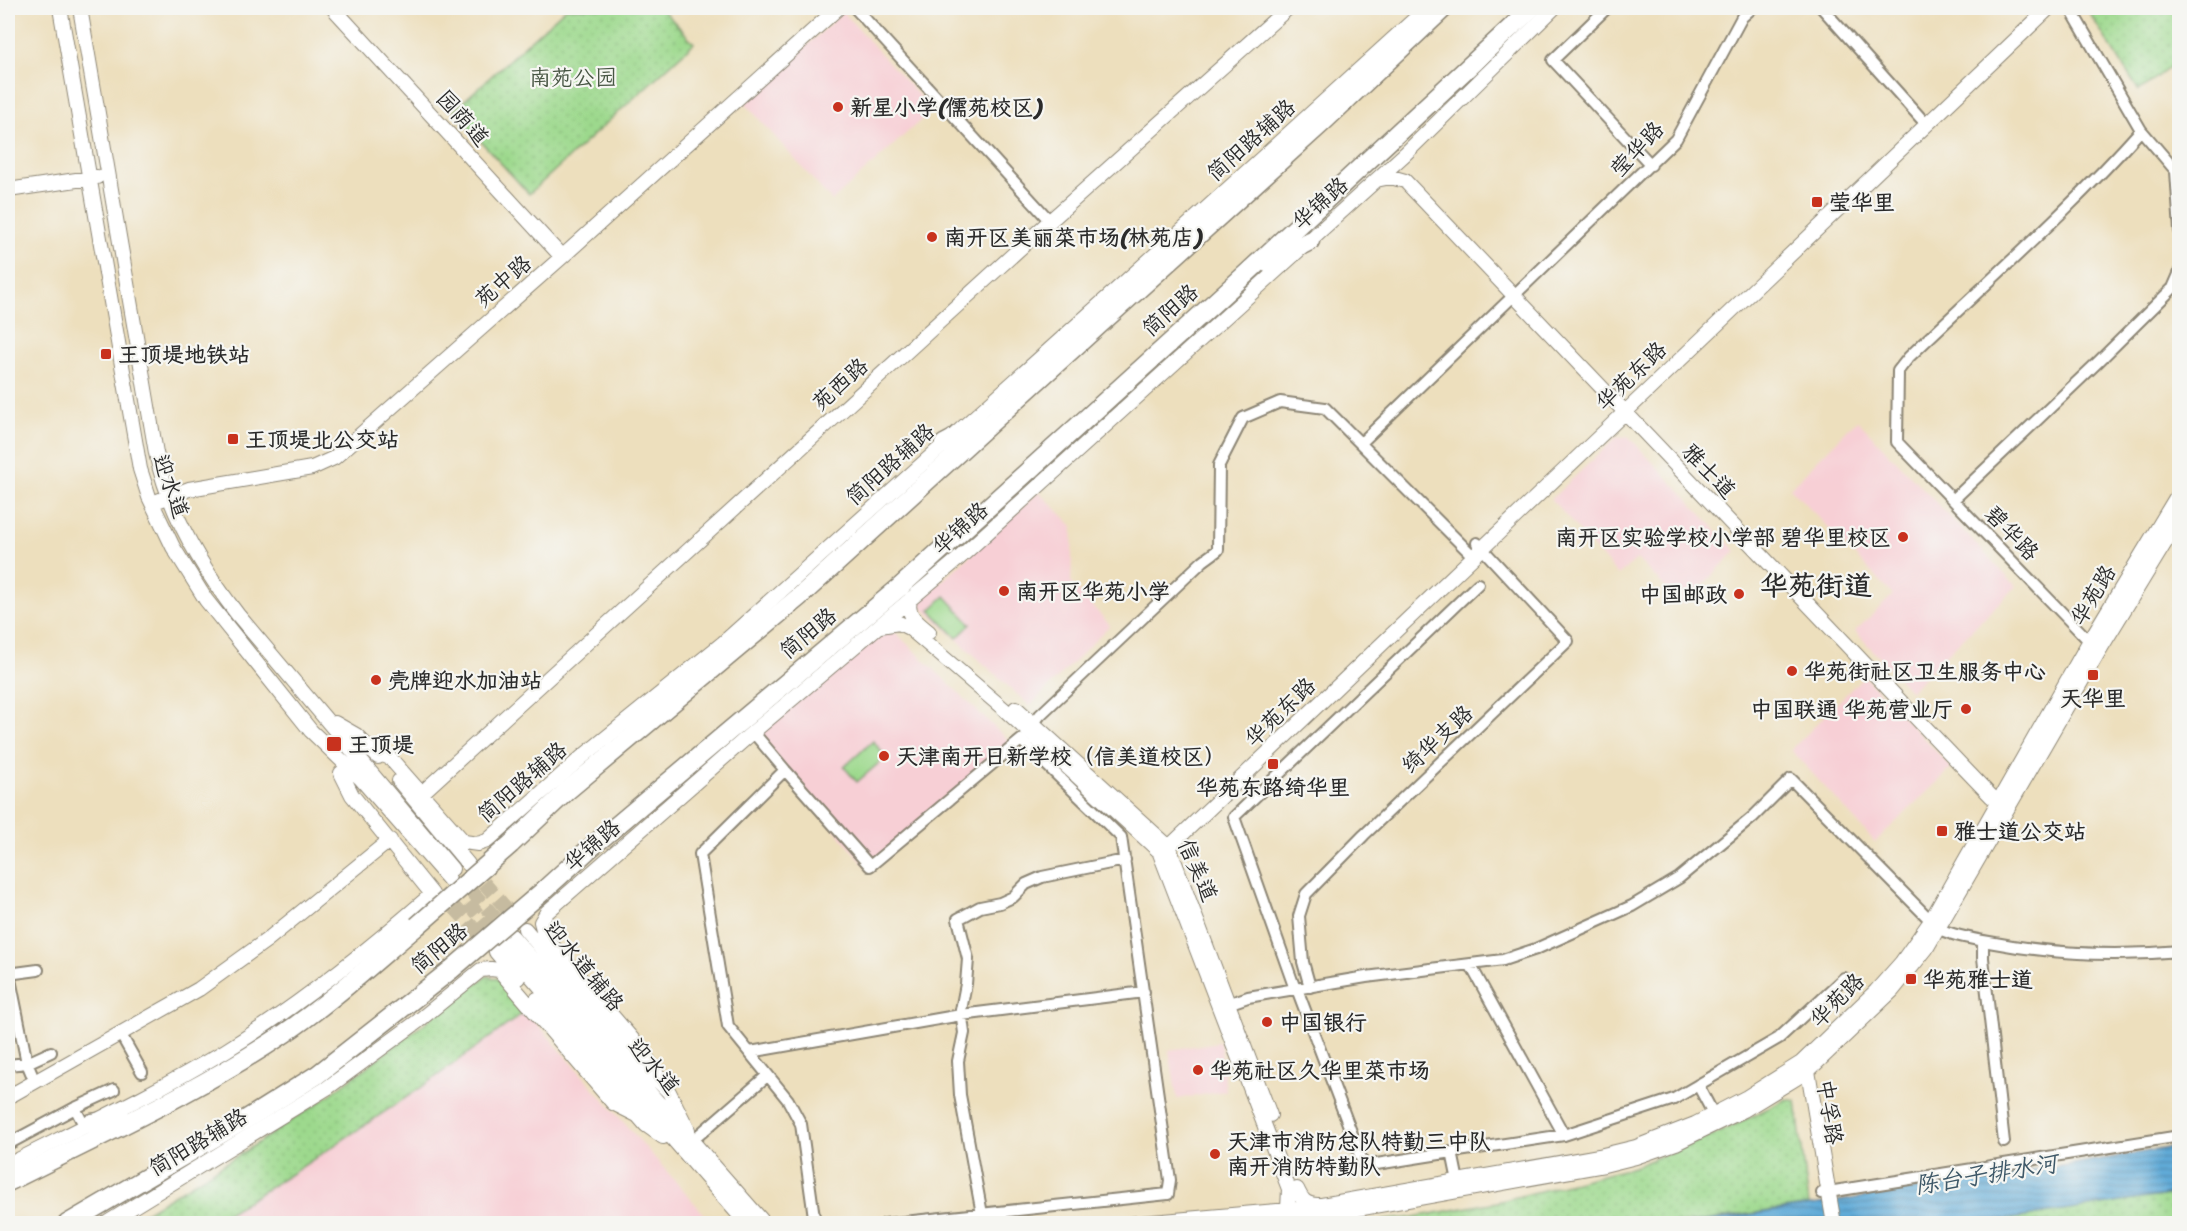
<svg xmlns="http://www.w3.org/2000/svg" width="2187" height="1231" viewBox="0 0 2187 1231" font-family="Sriracha,'LXGW WenKai TC',sans-serif">
	<defs>
		<pattern id="park-dots" width="8" height="8" patternUnits="userSpaceOnUse" patternTransform="scale(1.5)"><rect width="8" height="8" fill="#9dd98d"/><path d="M2 2h.1M6 6h.1" fill="none" stroke="#87ba7a" stroke-width="1.8" stroke-linecap="round"/></pattern>
		<pattern id="water-rules" width="6" height="5" patternUnits="userSpaceOnUse" patternTransform="scale(1.5)"><rect width="6" height="5" fill="#61abd8"/><path d="M0 2.5h6" fill="none" stroke="#508baf"/></pattern>
	</defs>
	<rect width="100%" height="100%" fill="#f6f6f2"/>
	<filter id="ink" filterUnits="userSpaceOnUse"><feTurbulence type="fractalNoise" baseFrequency=".0167" numOctaves="2"/><feDisplacementMap in="SourceGraphic" scale="12" xChannelSelector="R" yChannelSelector="G"/><feConvolveMatrix kernelMatrix="1 2 1 2 8 2 1 2 1" color-interpolation-filters="sRGB"/></filter>
	<filter id="wash" filterUnits="userSpaceOnUse"><feTurbulence type="fractalNoise" baseFrequency=".008" numOctaves="4" result="noise"/><feDisplacementMap in="SourceGraphic" scale="24" xChannelSelector="R" yChannelSelector="G"/><feGaussianBlur stdDeviation="1.35" result="paint"/><feColorMatrix in="noise" values="0 0 0 0 0 0 0 0 0 0 0 0 0 0 0 0 0 1.4 0 .05"/><feComposite in="paint" operator="in"/></filter>
	<g filter="url(#wash)">
		<rect width="100%" height="100%" fill="#eddfbd"/>
		<path fill="#f7cfd5" d="M843 12 932 110 832 201 745 103Z
			M1857 420 2016 586 1910 691 1855 631 1893 595 1790 488Z
			M1628 436 1736 551 1683 605 1637 559 1618 575 1551 499 1616 438Z
			M1039 492 1073 526 1071 583 1110 625 1030 706 920 606 919 602Z
			M890 631 896 633 1010 742 867 868 756 735 879 635Z
			M1864 676 1952 768 1875 842 1791 750Z
			M526 1011 712 1223 212 1224Z
			M1220 1042 1226 1091 1177 1099 1169 1050Z"/>
		<path fill="url(#park-dots)" stroke="#64825c" stroke-width="1.5" d="M566 8H661L694 43 529 194 453 111Z
			M2086 8H2179V70L2174 64 2139 91Z
			M487 976 498 979 526 1011 419 1089 291 1174 212 1223 126 1224 247 1150 323 1100Z
			M1787 1099 1796 1101 1809 1205 1690 1223 1345 1224 1408 1218 1497 1202 1634 1167 1716 1134Z
			M2179 1193V1223H1985Z"/>
		<path fill="#9dd98d" stroke="#64825c" stroke-width="1.5" d="M945 596 971 624 957 638 930 610Z
			M873 741 886 757 857 782 844 767Z"/>
		<path fill="url(#water-rules)" stroke="#466b82" stroke-width="1.5" d="M2179 1146V1193L1985 1223 1690 1224 2067 1165Z"/>
	</g>
	<g filter="url(#ink)">
		<g fill="none" stroke-linecap="round" stroke-linejoin="round">
			<path stroke="#c6bba0" stroke-width="14" stroke-dasharray="14 7" stroke-linecap="butt" d="M470 867 519 923
				M458 876 509 933
				M455 887 499 939
				M440 892 490 946"/>
			<g stroke="#8c8574" stroke-width="14">
				<path id="street" d="M855 8 1050 221
					M1607 8 1553 60 1651 165
					M1822 8 1926 124
					M2070 8 2141 130
					M1362 442 1676 139 1742 17 1752 8
					M1953 500 2098 362 2173 288 2180 272
					M2095 647 1897 442 1898 371 1909 357C1987 282 2069 211 2141 130L2176 171 2180 231
					M1034 723 1040 715 1203 561 1218 550 1219 465 1243 418 1280 402 1325 408 1474 557
					M753 732 785 770
					M1983 941V958L2004 1142
					M1470 964 1564 1135
					M8 974 38 970
					M1310 987 1303 962 1299 916 1306 894 1364 835 1568 641 1477 543
					M1295 989 1234 817 1478 584
					M1297 989 1364 1166 1452 1152 1459 1186
					M1222 1006 1248 997 1366 977 1503 960 1536 949 1632 906 1679 878 1753 817 1791 779 1939 929C1955 936 1972 939 1989 942 2051 954 2116 957 2180 951
					M120 1033 142 1072
					M750 1052 961 1015 1144 992
					M8 1065 27 1063 9 974
					M35 1082 27 1063 51 1052
					M1698 1085 1716 1119
					M75 1108 114 1090
					M693 1140 768 1075
					M8 1144 75 1108 85 1127
					M1452 1152 1564 1135 1674 1099 1779 1038 1844 978
					M1822 1193 2180 1136
					M982 1214 960 1095 958 1061 964 1033 961 1010 966 984 968 959 958 919 980 907 1000 903 1013 897 1026 884 1042 877 1125 860
					M815 1224 801 1124 788 1100 728 1026 700 854 785 770 870 866 1021 740 1121 837 1170 1180 1168 1194 885 1224"/>
			</g>
			<g stroke="#8c8574" stroke-width="16">
				<path id="secondary" d="M60 8 140 469 149 497 173 547 206 600 311 731 360 778 452 883
					M80 8 156 453C169 513 201 567 238 615L452 869
					M333 8 562 257
					M1376 180 1391 177 1405 181 1965 769 1991 796 2005 807
					M8 190 97 177
					M152 503 189 489 312 468 334 458 562 257 838 8
					M911 598C904 614 918 623 929 632
					M880 626 899 623 909 628 1005 710 1159 851 1289 1189 1288 1209 1281 1224
					M1016 708 1169 847 1270 1115
					M335 723 356 735 378 757
					M374 751 390 758 464 842 478 844 487 841 581 758 723 643 1176 236 1427 8
					M399 781 468 864
					M422 793 1050 221 1288 8
					M1159 851 1169 847 2049 8
					M525 929 632 1055 669 1092 688 1130
					M512 936 765 1224
					M503 944 747 1224
					M496 952 518 978
					M537 999 646 1125 663 1137
					M1803 1065 1808 1071 1834 1224
					M669 1092 639 1047 545 937 541 922 547 912 753 732 957 560 1405 154 1554 8
					M8 1097 199 989 267 940 390 840
					M8 1165C81 1128 155 1093 225 1051 300 1005 367 951 432 894L352 795 341 773
					M1297 1189C1302 1200 1305 1204 1317 1205
					M1295 1218 1329 1214 1604 1165 1636 1157 1676 1143 1744 1110 1808 1071 1892 991 1926 949 2099 651 2180 518
					M105 1224 327 1088 417 1022 481 970 491 969 499 970 613 1103 639 1116
					M1130 1224 1299 1209 1599 1156 1636 1147 1695 1124 1747 1097 1801 1063 1876 991 1901 963 1930 922 2089 642 2180 491"/>
			</g>
			<g stroke="#8c8574" stroke-width="21">
				<path id="highway" d="M1267 263 1310 241
					M944 444 980 425
					M511 844 568 790 799 597 1322 123 1444 8
					M542 892 589 849 900 587 1247 273 1532 8
					M92 1123 122 1119
					M8 1182C101 1135 198 1092 285 1033 332 1001 374 962 417 926
					M67 1224 245 1120 317 1075 452 969"/>
			</g>
			<use href="#street" stroke="#fff" stroke-width="10"/>
			<use href="#secondary" stroke="#fff" stroke-width="14"/>
			<use href="#highway" stroke="#fff" stroke-width="18"/>
			<g stroke="#8c8574" stroke-width="21" stroke-linecap="butt">
				<path id="highway-bridge" d="M417 926 511 844
					M452 969 542 892"/>
			</g>
			<use href="#highway-bridge" stroke="#fff" stroke-width="18"/>
		</g>
	</g>
	<g fill="#c8321e" stroke="#f6f6f2" stroke-width="2">
		<circle cx="838" cy="107" r="6"/>
		<rect x="1811" y="196" width="12" height="12" rx="3"/>
		<circle cx="932" cy="237" r="6"/>
		<rect x="100" y="348" width="12" height="12" rx="3"/>
		<rect x="227" y="433" width="12" height="12" rx="3"/>
		<circle cx="1903" cy="537" r="6"/>
		<circle cx="1004" cy="591" r="6"/>
		<circle cx="1739" cy="594" r="6"/>
		<circle cx="1792" cy="671" r="6"/>
		<rect x="2087" y="669" width="12" height="12" rx="3"/>
		<circle cx="376" cy="680" r="6"/>
		<circle cx="1966" cy="709" r="6"/>
		<rect x="326" y="736" width="16" height="16" rx="3"/>
		<circle cx="884" cy="756" r="6"/>
		<rect x="1267" y="758" width="12" height="12" rx="3"/>
		<rect x="1936" y="825" width="12" height="12" rx="3"/>
		<rect x="1905" y="973" width="12" height="12" rx="3"/>
		<circle cx="1267" cy="1022" r="6"/>
		<circle cx="1198" cy="1070" r="6"/>
		<circle cx="1215" cy="1154" r="6"/>
	</g>
	<g text-anchor="middle" dominant-baseline="central" stroke-width="4.5" stroke-linejoin="round" paint-order="stroke">
		<g font-size="22" fill="#485644" stroke="#f6f6f2">
			<text x="573" y="77">南苑公园</text>
		</g>
		<g font-size="22" font-weight="bold" fill="#2b2b2b" stroke="#f6f6f2" text-anchor="start">
			<text x="850" y="107">新星小学(儒苑校区)</text>
			<text x="1829" y="202">莹华里</text>
			<text x="944" y="237">南开区美丽菜市场(林苑店)</text>
			<text x="118" y="354">王顶堤地铁站</text>
			<text x="245" y="439">王顶堤北公交站</text>
			<text x="1891" y="537" text-anchor="end">南开区实验学校小学部 碧华里校区</text>
			<text x="1016" y="591">南开区华苑小学</text>
			<text x="1727" y="594" text-anchor="end">中国邮政</text>
			<text x="1804" y="671">华苑街社区卫生服务中心</text>
			<text x="388" y="680">壳牌迎水加油站</text>
			<text x="2093" y="698" text-anchor="middle">天华里</text>
			<text x="1954" y="709" text-anchor="end">中国联通 华苑营业厅</text>
			<text x="348" y="744">王顶堤</text>
			<text x="896" y="756">天津南开日新学校（信美道校区）</text>
			<text x="1273" y="787" text-anchor="middle">华苑东路绮华里</text>
			<text x="1954" y="831">雅士道公交站</text>
			<text x="1923" y="979">华苑雅士道</text>
			<text x="1279" y="1022">中国银行</text>
			<text x="1210" y="1070">华苑社区久华里菜市场</text>
			<text x="1227" y="1141">天津市消防总队特勤三中队<tspan x="1227" dy="25">南开消防特勤队</tspan></text>
		</g>
		<g font-size="22" fill="#2b2b2b" stroke="#f6f6f2">
			<text transform="translate(463 118) rotate(48)">园荫道</text>
			<text transform="translate(1251 140) rotate(-42)">简阳路辅路</text>
			<text transform="translate(1637 149) rotate(-47)">莹华路</text>
			<text transform="translate(1320 203) rotate(-42)">华锦路</text>
			<text transform="translate(503 281) rotate(-41)">苑中路</text>
			<text transform="translate(1170 310) rotate(-42)">简阳路</text>
			<text transform="translate(1631 376) rotate(-44)">华苑东路</text>
			<text transform="translate(840 384) rotate(-42)">苑西路</text>
			<text transform="translate(890 464) rotate(-42)">简阳路辅路</text>
			<text transform="translate(1709 471) rotate(46)">雅士道</text>
			<text transform="translate(171 486) rotate(70)">迎水道</text>
			<text transform="translate(960 528) rotate(-42)">华锦路</text>
			<text transform="translate(2012 533) rotate(46)">碧华路</text>
			<text transform="translate(2093 595) rotate(-59)">华苑路</text>
			<text transform="translate(808 633) rotate(-40)">简阳路</text>
			<text transform="translate(1280 712) rotate(-44)">华苑东路</text>
			<text transform="translate(1437 739) rotate(-43)">绮华支路</text>
			<text transform="translate(522 782) rotate(-41)">简阳路辅路</text>
			<text transform="translate(592 845) rotate(-41)">华锦路</text>
			<text transform="translate(1198 870) rotate(66)">信美道</text>
			<text transform="translate(439 948) rotate(-40)">简阳路</text>
			<text transform="translate(584 966) rotate(50)">迎水道辅路</text>
			<text transform="translate(1837 1000) rotate(-45)">华苑路</text>
			<text transform="translate(654 1066) rotate(49)">迎水道</text>
			<text transform="translate(1830 1112) rotate(81)">中孚路</text>
			<text transform="translate(198 1142) rotate(-31)">简阳路辅路</text>
		</g>
		<g font-size="24" font-style="italic" fill="#3e5868" stroke="#f6f6f2">
			<text transform="translate(1986 1174) rotate(-9)">陈台子排水河</text>
		</g>
		<g font-size="28" font-weight="bold" fill="#2b2b2b" stroke="#f6f6f2">
			<text x="1816" y="585">华苑街道</text>
		</g>
	</g>
	<rect width="2187" height="1231" fill="none" stroke="#f6f6f2" stroke-width="30"/>
</svg>
